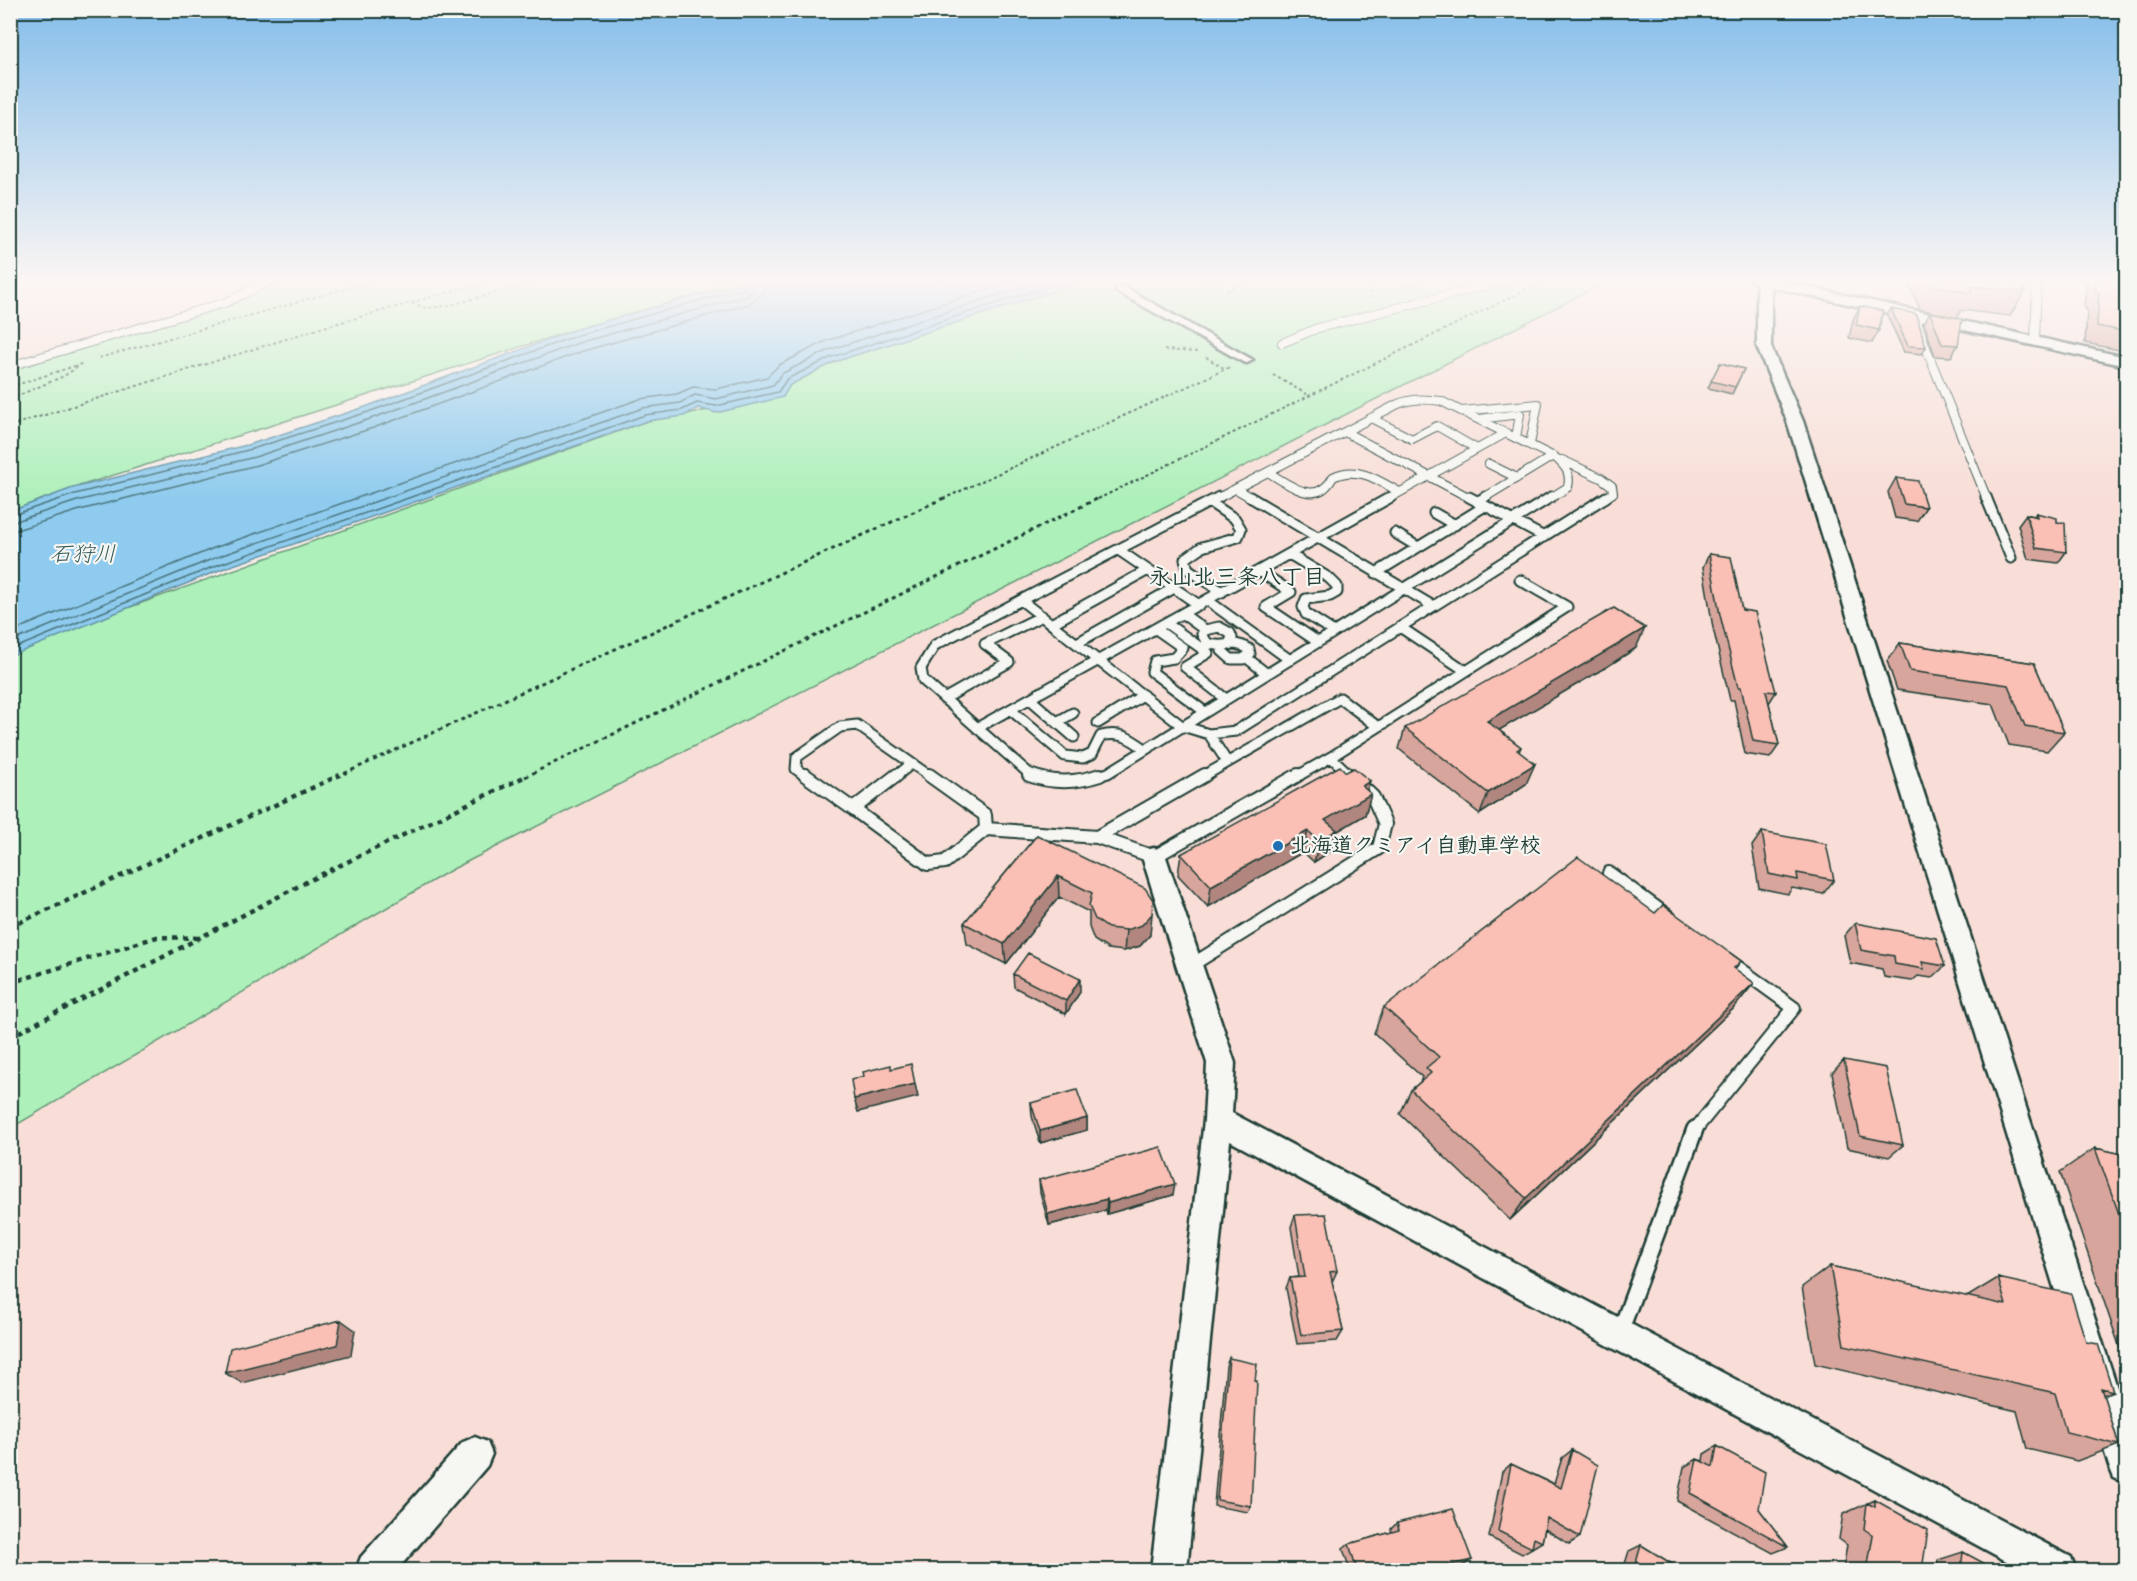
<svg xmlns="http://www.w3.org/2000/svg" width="2137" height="1581" viewBox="0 0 2137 1581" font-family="Mynerve,'Klee One',sans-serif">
	<rect width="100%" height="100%" fill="#f7ebe6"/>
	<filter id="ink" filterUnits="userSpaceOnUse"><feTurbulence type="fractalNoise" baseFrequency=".0167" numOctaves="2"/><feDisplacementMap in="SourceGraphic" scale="12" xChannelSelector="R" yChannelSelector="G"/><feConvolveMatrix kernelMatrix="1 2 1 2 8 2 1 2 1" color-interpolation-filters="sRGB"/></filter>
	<g filter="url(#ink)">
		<path fill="#f8ded7" d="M10 280H292L11 370Z
			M1610 280H2126V1570H11L10 1128 451 870Z"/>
		<path fill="#adf0ba" stroke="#669677" stroke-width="1.5" d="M292 280H748L577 329 73 488 11 511 10 370Z
			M1087 280H1610L451 870 11 1128V650L647 421 759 401 834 362Z"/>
		<path fill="#8ecbee" stroke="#6292a4" stroke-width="1.5" d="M753 280H1088L834 362 790 385 783 397 716 413 698 408 684 416 647 421 222 569 11 656V511L73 488 251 444 365 407 577 329Z"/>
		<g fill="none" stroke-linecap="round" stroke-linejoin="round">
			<path stroke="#4b767e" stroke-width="1.5" d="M10 516 75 494 252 449 368 412 578 335 744 288 748 285 749 280
				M10 523 77 501 255 457 370 419 581 342 747 296 755 289 757 280
				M10 532 80 510 257 465 373 428 583 351 749 304 762 294 766 280
				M10 632 214 548 640 399 677 394 693 387 716 389 767 377 779 365 826 341 1015 280
				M10 642 217 557 643 408 680 403 695 395 716 399 773 385 783 373 829 350 1044 280
				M10 650 220 564 645 415 682 410 697 403 716 406 778 392 787 379 832 357 1068 280"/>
			<g stroke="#1f3d34" stroke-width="10">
				<path id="service-far3" d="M1918 315V325L1928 353 1987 499
					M2035 341 2037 280
					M1282 343 1318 328 1508 280
					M10 366 227 302 271 280
					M1462 411 1538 404 1530 444
					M1371 418 1412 439 1437 426 1477 449
					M1479 419 1520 414 1516 438
					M1345 432 1472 499
					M1562 460 1601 478 1612 486 1613 493 1604 499
					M1489 464 1517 478
					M1268 472C1289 485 1317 508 1333 477 1357 465 1378 480 1399 492
					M1236 489 1253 499
					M1216 499 1398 404C1413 398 1426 399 1441 401L1556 458C1566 467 1571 473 1568 487L1549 499
					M1388 499 1506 433
					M1482 499 1553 456"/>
			</g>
			<g stroke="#1f3d34" stroke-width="13">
				<path id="service-far2" d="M1250 497 1433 606
					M1469 497 1544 537
					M1986 497 2011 558
					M1477 502 1485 497
					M1211 503 1235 519 1241 529 1238 537 1202 547 1185 559 1188 569 1222 592
					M1434 513 1455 525
					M1395 533 1418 547
					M1120 551 1199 605
					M1289 554 1329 578 1337 586V592L1330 596 1306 599 1303 607 1306 614 1334 632
					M1259 571 1291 592 1266 607 1318 642
					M1376 573 1485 506
					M1207 600 1290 660
					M1022 601 1182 726 1209 734 1236 731 1606 497
					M1183 614 1205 630
					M1166 623 1208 653 1185 667 1226 699
					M1051 624 1148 570
					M1400 627 1466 671
					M1156 629 1183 648 1174 658 1155 661 1152 672 1205 712
					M1077 643 1174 588
					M1223 646 1222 651 1231 659H1243L1250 654 1249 649C1230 638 1225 650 1207 643L1202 634 1205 630 1219 627 1230 633 1232 638 1229 643
					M1247 658 1267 674
					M944 699 1009 662 985 644 1042 616
					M1030 699 1074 737
					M1011 710 1065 756 1083 758 1092 754 1101 736C1120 731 1130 738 1145 749
					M1057 722 1073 713
					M1098 723 1143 695
					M977 728 1391 497
					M1209 734 1227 762
					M1331 757 1352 777
					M807 777 796 769 797 757 840 727 857 725 931 777
					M895 777 910 765
					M1033 777 923 680 921 668 935 645 1219 497
					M1095 777 1108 773 1551 497
					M1202 777 1340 698 1378 727
					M1296 777 1331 757 1567 607 1520 580"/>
			</g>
			<g stroke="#1f3d34" stroke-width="16">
				<path id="service-far1" d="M805 775 853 809
					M1029 775C1054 784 1076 783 1100 775
					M853 809 928 864 945 862 986 829 985 815 929 775
					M853 809 897 775
					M986 829 1097 837 1154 857 1298 775
					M1097 837 1205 775
					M1609 873 1669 917
					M1190 966 1379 848 1385 824 1373 797 1350 775
					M1694 1131 1794 1008 1725 958"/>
			</g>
			<g stroke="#1f3d34" stroke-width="20">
				<path id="service" d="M1620 1332 1695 1129"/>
			</g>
			<g stroke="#1f3d34" stroke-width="5">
				<path id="pedestrian" d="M1116 287H1124L1253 360 1247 363 1243 362 1116 291Z"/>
			</g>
			<g stroke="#1f3d34" stroke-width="5">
				<path id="minor" d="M1751 280H1776L2126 357V366L1771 287V347L1803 421 2126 1415V1483L2114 1478 2109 1466 1787 421 1757 347V284Z
					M1154 848 1162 850 1166 857 1235 1063 1232 1113 2071 1557 2076 1570H2023L1230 1141 1187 1570H1151L1204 1120 1207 1063 1142 857 1146 850Z
					M475 1437 487 1442 492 1454 487 1466 397 1570H356L361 1557 463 1442Z"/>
			</g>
			<path stroke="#1f3d34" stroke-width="2" stroke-dasharray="3 3" stroke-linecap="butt" d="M1365 280 1373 298
				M1403 288 1422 280
				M1227 291 1249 280
				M412 303 426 308 447 306 542 280
				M1164 350 1197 352
				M1206 357 1225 369
				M99 358 376 280
				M1273 375 1310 396
				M10 387 84 363
				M10 399 64 376 79 366
				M10 426 324 327 493 280
				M943 499 1230 367
				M1098 499 1546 280"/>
			<path stroke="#1f3d34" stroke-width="3" stroke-dasharray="4 4" stroke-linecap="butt" d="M337 777 946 497
				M525 777 1101 497"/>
			<path stroke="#1f3d34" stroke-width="4.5" stroke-dasharray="5 5" stroke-linecap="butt" d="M10 927 340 775
				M10 983 157 937 199 938
				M10 1037 314 878 528 775"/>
			<use href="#service-far3" stroke="#f6f6f2" stroke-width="8"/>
			<use href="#service-far2" stroke="#f6f6f2" stroke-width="9"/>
			<use href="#service-far1" stroke="#f6f6f2" stroke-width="12"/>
			<use href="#service" stroke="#f6f6f2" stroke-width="15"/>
			<use href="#pedestrian" fill="#f6f6f2" fill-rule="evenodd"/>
			<use href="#minor" fill="#f6f6f2" fill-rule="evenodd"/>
		</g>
		<path fill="#d8a59c" stroke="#1f3d34" stroke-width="1.5" d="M1907 280H2018L2025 292 2010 316 1961 310 1957 318 1920 309Z
			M2090 280H2127V339L2119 350 2085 343 2087 309 2084 308 2086 285Z
			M1860 306 1879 330 1872 343 1849 338 1853 320Z
			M1891 309 1926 347 1922 354 1904 352 1887 315Z
			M1930 312 1958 345 1951 357 1935 356 1924 323Z
			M1720 363 1744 369 1732 394 1708 388Z
			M1896 478 1926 507 1917 521 1895 518 1888 492Z
			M2036 513 2057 522 2066 552 2058 563 2028 559 2018 525 2026 514 2034 516Z
			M1709 554 1742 610 1776 692 1769 703 1779 745 1770 758 1745 754 1734 700H1730L1713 628 1703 567Z
			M1900 643 2034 663 2064 732 2047 751 2009 745 1993 704 1897 690 1887 661Z
			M1636 648 1608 666 1499 730 1521 747 1519 752 1526 784 1480 814 1399 749 1405 728Z
			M1367 790 1371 794 1365 815 1336 832 1331 851 1314 862 1303 852 1208 907 1178 875 1181 854Z
			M1762 832 1834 880 1823 894 1792 888 1788 894 1759 888 1752 846Z
			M1037 835 1150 935 1140 946 1124 951 1108 949 1094 940 1089 927V912L1059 897 1006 964 967 944 964 923Z
			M1655 913 1741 961 1735 969 1754 983 1733 1009 1510 1220 1400 1114 1411 1090 1420 1082 1422 1077 1374 1033 1384 1007Z
			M1855 923 1945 966 1932 978 1918 976 1912 981 1884 977 1882 969 1850 963 1844 936Z
			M1013 974 1080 992 1066 1014 1014 987Z
			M1844 1060 1903 1145 1889 1157 1847 1148 1832 1073Z
			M1031 1103 1087 1118V1130L1040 1143 1032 1116Z
			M2095 1148 2127 1155V1369L2060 1172Z
			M1039 1180 1173 1195 1107 1214 1106 1210 1049 1225 1040 1192Z
			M1295 1215 1337 1271 1332 1282 1343 1331 1337 1341 1297 1344 1286 1288 1290 1278 1299 1277 1291 1227Z
			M1830 1266 1967 1297 1998 1278 2086 1342 2113 1391 2103 1395 2119 1445 2077 1461 2027 1449 2017 1411 1815 1364 1802 1287Z
			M1229 1358 1251 1506 1248 1512 1214 1506 1226 1366Z
			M1717 1446 1759 1509 1788 1547 1773 1553 1677 1501 1684 1467 1697 1459 1703 1461 1704 1454Z
			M1572 1450 1580 1537 1569 1544 1545 1529 1542 1542 1522 1554 1489 1537 1502 1472 1511 1464 1554 1484 1562 1458Z
			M1875 1500 1922 1570H1843L1847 1545 1839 1539 1843 1514Z
			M1397 1523 1472 1560 1464 1565 1443 1570H1404V1569L1400 1570H1350L1343 1549 1349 1544 1392 1532 1391 1529Z
			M1641 1545 1682 1570H1623L1629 1551Z
			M1963 1552 1991 1570H1937L1938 1560Z"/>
		<path fill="#b0867f" stroke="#1f3d34" stroke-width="1.5" d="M1645 628 1636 648 1608 666 1479 742 1487 721Z
			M1535 764 1526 784 1480 814 1488 793Z
			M1370 781 1365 797 1371 794 1365 815 1336 832 1331 851 1314 862 1325 820 1362 786Z
			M1308 831 1303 852 1208 907 1211 886Z
			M1058 876 1059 897 1006 964 1004 944Z
			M1152 914 1150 935 1140 946 1124 951 1126 930Z
			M1080 979V992L1066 1014V1001Z
			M1754 983 1733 1009 1510 1220 1526 1198Z
			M915 1084 918 1097 858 1112 854 1099Z
			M1087 1118V1130L1040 1143V1131Z
			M1175 1184 1173 1195 1107 1214 1108 1203Z
			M1107 1199 1106 1210 1049 1225 1048 1214Z
			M341 1320 355 1330 351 1355 242 1383 225 1373Z
			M1410 1564 1404 1569 1400 1570H1389Z"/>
		<path fill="#fbc0b5" stroke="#1f3d34" stroke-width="1.5" d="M1930 280H2018L2025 292 1972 286 1971 293 1933 285Z
			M2096 280H2127V332L2097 326 2099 292 2095 291Z
			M1860 306 1883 311 1879 330 1856 325Z
			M1891 309 1916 314 1926 347 1908 346Z
			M1930 312 1962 319 1958 345 1942 344Z
			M1720 363 1744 369 1735 387 1711 381Z
			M1896 478 1918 481 1926 507 1904 504Z
			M2036 513 2057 518V522L2065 523 2066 552 2036 548 2026 514 2037 517Z
			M1709 554 1731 557 1742 610 1755 612 1776 692 1766 691 1779 745 1753 741 1741 687H1738L1720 615Z
			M1614 608 1645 628 1617 645 1487 721 1521 747 1517 750 1535 764 1488 793 1405 728Z
			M1900 643 2034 663 2064 732 2025 726 2008 685 1910 671Z
			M1340 766 1346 772 1354 768 1370 781 1362 786 1371 794 1325 820 1337 830 1319 841 1308 831 1211 886 1181 854Z
			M1762 832 1826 844 1834 880 1797 873 1798 880 1769 874Z
			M1037 835 1145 888 1153 900 1152 914 1142 925 1126 930 1108 928 1095 919 1089 906 1092 893 1058 876 1004 944 964 923Z
			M1578 857 1655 913 1663 905 1741 961 1734 968 1754 983 1526 1198 1411 1090 1431 1073 1426 1068 1439 1057 1384 1007Z
			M1855 923 1936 938 1945 966 1922 962 1924 969 1895 964 1894 956 1861 950Z
			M1028 953 1080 979 1066 1001 1013 974Z
			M1844 1060 1886 1068 1903 1145 1860 1136Z
			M911 1064 915 1084 854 1099 851 1080 864 1076 863 1072 891 1065V1069Z
			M1077 1090 1087 1118 1040 1131 1031 1103Z
			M1161 1147 1175 1184 1108 1203 1107 1199 1048 1214 1039 1180Z
			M2095 1148 2127 1155V1236Z
			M1326 1214 1337 1271 1330 1272 1343 1331 1301 1335 1290 1278 1305 1277 1295 1215Z
			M1830 1266 2006 1305 1998 1278 2071 1294 2086 1342 2098 1344 2113 1391 2101 1388 2119 1445 2066 1432 2055 1393 1844 1345Z
			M341 1320 337 1345 225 1373 230 1348Z
			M1229 1358 1257 1364 1255 1381H1257L1251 1506 1217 1500Z
			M1717 1446 1765 1472 1759 1509 1788 1547 1690 1493 1697 1459 1713 1467Z
			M1572 1450 1598 1465 1580 1537 1547 1518 1542 1542 1534 1538 1532 1548 1498 1531 1511 1464 1561 1488Z
			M1875 1500 1928 1530 1922 1570H1867L1873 1535 1864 1529 1867 1503 1875 1507Z
			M1453 1509 1472 1560 1428 1570H1413L1410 1564 1389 1570H1357L1349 1544 1399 1530 1397 1523Z
			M1641 1545 1682 1570H1634Z
			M1963 1552 1991 1567V1570H1961Z"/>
	</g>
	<linearGradient id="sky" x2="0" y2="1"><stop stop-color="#84bdea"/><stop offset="0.56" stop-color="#fbf6f4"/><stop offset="1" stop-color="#fbf6f4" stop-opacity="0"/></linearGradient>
	<rect width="2137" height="501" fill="url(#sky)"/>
	<circle fill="#1f6fb2" stroke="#f6f6f2" stroke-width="2" cx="1278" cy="846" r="6"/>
	<g text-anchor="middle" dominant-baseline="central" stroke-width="4.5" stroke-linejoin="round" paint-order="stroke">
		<g font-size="21" font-weight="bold" fill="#1f3d34" stroke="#f6f6f2" text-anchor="start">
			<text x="1290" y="846">北海道クミアイ自動車学校</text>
		</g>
		<g font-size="22" font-style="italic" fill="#355959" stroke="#f6f6f2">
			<text x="83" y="555">石狩川</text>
		</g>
		<g font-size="22" font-weight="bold" fill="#1f3d34" stroke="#f6f6f2">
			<text x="1237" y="578">永山北三条八丁目</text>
		</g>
	</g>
	<rect width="2137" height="1581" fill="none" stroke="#f6f6f2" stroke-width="36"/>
	<rect x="18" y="18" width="2101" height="1545" fill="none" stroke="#1f3d34" stroke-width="2" filter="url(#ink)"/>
</svg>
